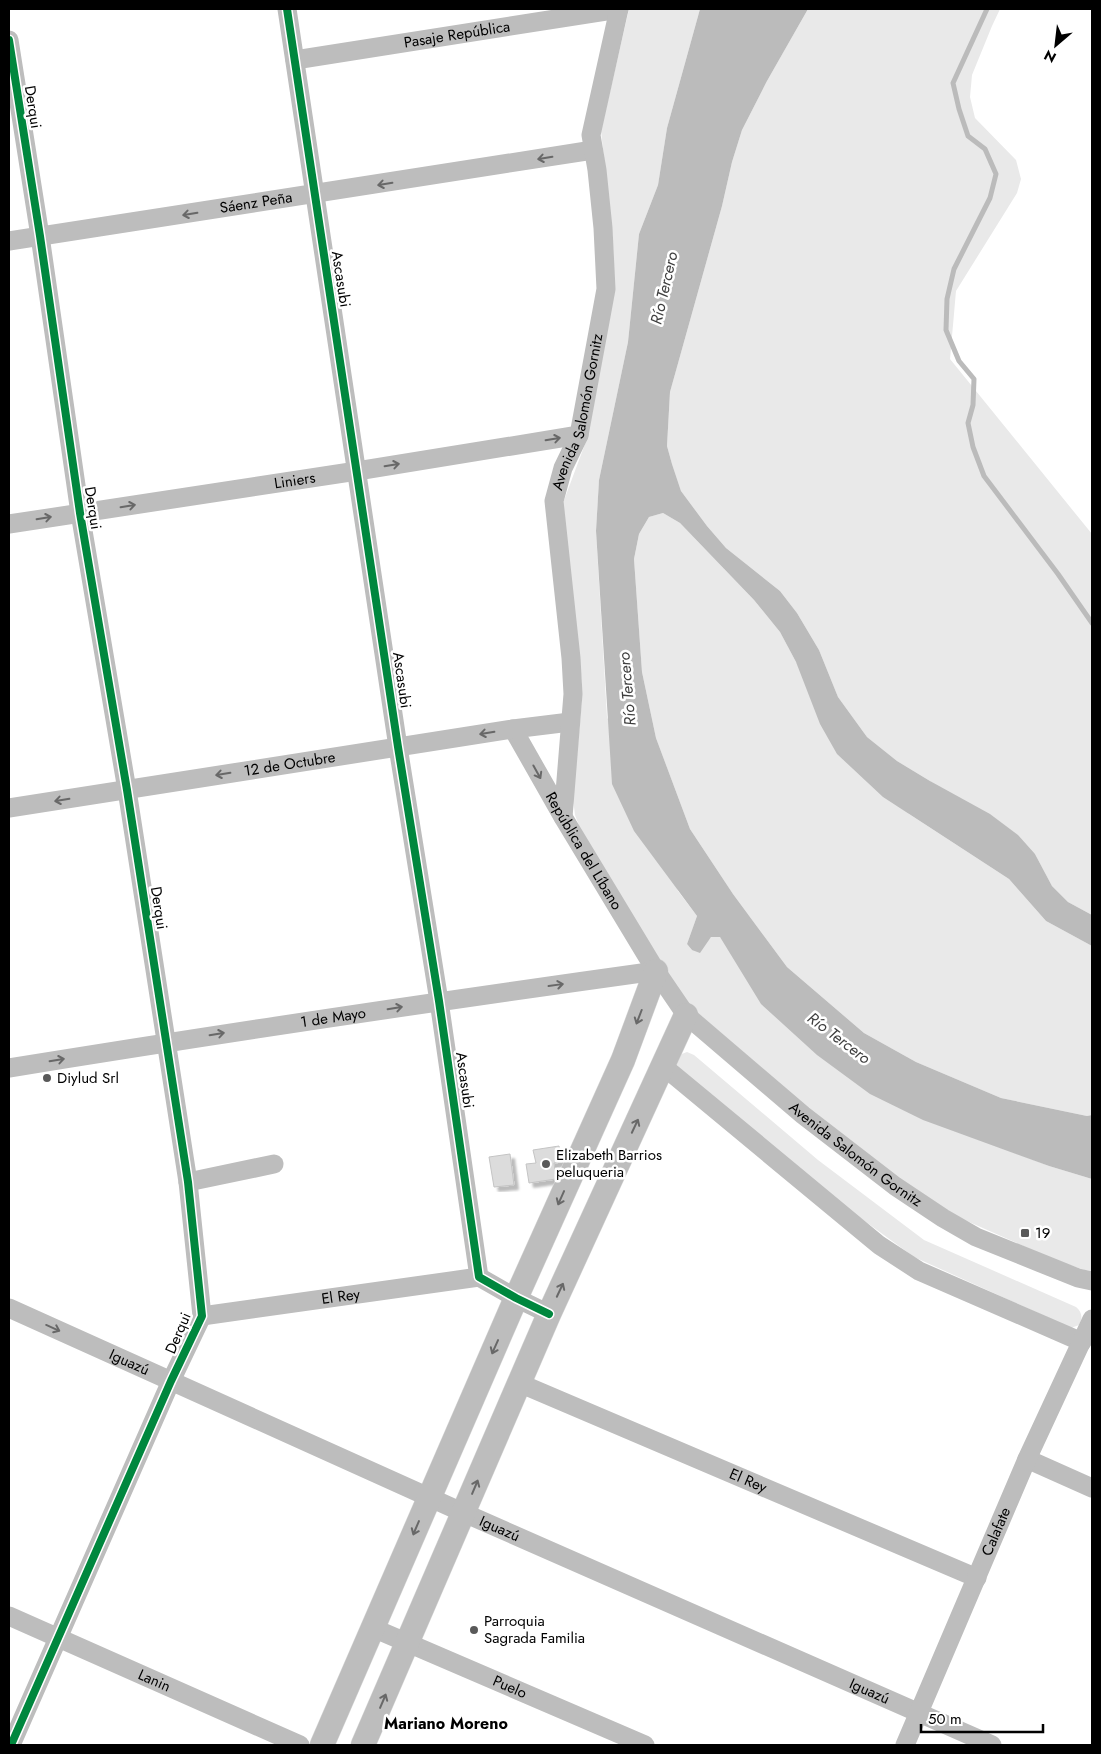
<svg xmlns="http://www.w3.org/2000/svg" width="1101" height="1754" viewBox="0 0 1101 1754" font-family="Jost,sans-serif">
	<defs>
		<filter id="shadow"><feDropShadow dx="4.5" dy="4.5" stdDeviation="1" flood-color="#0004"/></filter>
	</defs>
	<rect width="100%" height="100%" fill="#fff"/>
	<path fill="#e9e9e9" d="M629 9H700L667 128 658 185 639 234 628 342 599 480 596 531 607 717 678 891 697 916 687 944 692 950 706 942 711 937H720L1002 1148 1049 1166 1092 1179V1271L1084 1270 1053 1259 951 1214 900 1180 808 1108 692 1008 682 997 581 831 575 815 573 799 582 700V684L563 503 588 436 614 294 613 241 601 131Z
		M808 9H1000L992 26 972 75 970 97 975 118 1016 160 1021 179 1017 193 956 291 950 359 1092 534V915L1068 902 1052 886 1035 854 930 781 897 761 867 737 838 697 819 650 797 613 780 591 726 548 707 526 681 491 672 464 667 446 670 392 722 206 732 162 742 130 767 81Z
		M663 513 680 523 754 600 780 632 796 662 909 814 1009 879 1046 921 1092 946V1115L1087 1116 1001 1098 916 1062 864 1033 787 967 733 894 690 829 656 738 642 672 634 559 639 534 649 517Z
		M687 1052 694 1055 818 1160 924 1240 1076 1307C1082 1312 1083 1318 1079 1325L1071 1328 1067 1326 914 1257 840 1203 678 1067 676 1063 679 1055Z"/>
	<path fill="#bbb" d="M700 9H808L767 81 742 130 732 162 722 206 670 392 667 446 672 464 681 491 707 526 726 548 780 591 797 613 819 650 838 697 867 737 897 761 930 781 990 814 1018 835 1035 854 1052 886 1068 902 1092 915V946L1046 921 1009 879 883 797 837 754 820 724 796 662 780 632 754 600 680 523 663 513 649 517 639 534 634 559 642 672 656 738 690 829 733 894 787 967 864 1033 916 1062 1001 1098 1087 1116 1092 1115V1179L1049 1166 923 1120 870 1094 817 1055 761 1004 720 937H711L700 953 692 950 687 944 697 916 634 831 612 784 596 531 599 480 628 342 639 234 658 185 667 128Z"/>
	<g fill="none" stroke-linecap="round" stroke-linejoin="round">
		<path stroke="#bbb" stroke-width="5" d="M987 9 953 83 959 109 968 136 985 149 996 174 990 198 954 269 947 299 946 330 959 361 974 379 973 405 968 423 973 447 984 476 1058 574 1092 623"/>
	</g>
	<path fill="#dcdcdc" stroke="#c4c4c4" filter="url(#shadow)" d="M559 1146 562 1162 554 1163 556 1179 529 1183 526 1164 536 1163 533 1150Z
		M510 1154 514 1185 494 1187 489 1157Z"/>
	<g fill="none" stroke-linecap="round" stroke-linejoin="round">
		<g stroke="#dbdbdb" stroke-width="25">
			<path id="major" d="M322 1745 516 1298 623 1060 656 971
				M363 1745 549 1314 686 1015"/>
		</g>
		<g stroke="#bdbdbd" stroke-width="19">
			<path d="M287 9 398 747 439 1001 479 1277 516 1298 549 1314"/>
			<path d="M9 40 40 236 80 513 127 790 188 1182 202 1316 171 1381 11 1745"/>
			<path id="s1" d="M295 60 619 9"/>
			<path id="s2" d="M9 241 593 150"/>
			<path id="s3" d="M9 524 357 471 579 435"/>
			<path id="s4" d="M513 729 563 817 656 971 686 1015 803 1115 895 1186 943 1218 976 1237 1078 1278 1092 1281"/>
			<path id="s5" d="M9 808 513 729 570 722"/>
			<path id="s6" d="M563 817 573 694 571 658 554 501 563 468 579 435 606 289 603 228 597 170 591 135 619 9"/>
			<path d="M663 1066 879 1245 919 1271 1082 1342"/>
			<path id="s7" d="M9 1068C224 1033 440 1001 656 971"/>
			<path d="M188 1182 274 1164"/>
			<path id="s8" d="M9 1308 464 1513 992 1745"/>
			<path id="s9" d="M202 1316 479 1277"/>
			<path id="s10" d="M519 1383 977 1578"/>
			<path d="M1027 1459 1092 1488"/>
			<path id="s11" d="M9 1616 300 1745"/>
			<path id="s12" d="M373 1628 645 1745"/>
			<path id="s13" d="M905 1745 1027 1459 1092 1319"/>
		</g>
		<use href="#major" stroke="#bdbdbd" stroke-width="24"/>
		<g stroke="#fff" stroke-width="11">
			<path id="cycleway" d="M287 9 398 747 439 1001 479 1277 516 1298 549 1314
				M9 40 40 236 80 513 127 790 188 1182 202 1316 171 1381 11 1745"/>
		</g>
		<use href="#cycleway" stroke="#00873e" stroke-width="8"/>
	</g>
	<defs><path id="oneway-shaft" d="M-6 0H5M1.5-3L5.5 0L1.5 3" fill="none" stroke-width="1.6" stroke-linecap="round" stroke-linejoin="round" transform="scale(1.25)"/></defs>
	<g stroke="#686868">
		<use href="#oneway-shaft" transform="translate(545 158) rotate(171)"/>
		<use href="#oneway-shaft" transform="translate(385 184) rotate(171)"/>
		<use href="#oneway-shaft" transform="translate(190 214) rotate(171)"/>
		<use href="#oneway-shaft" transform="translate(553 439) rotate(-9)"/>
		<use href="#oneway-shaft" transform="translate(392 465) rotate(-9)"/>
		<use href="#oneway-shaft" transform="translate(128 506) rotate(-9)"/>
		<use href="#oneway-shaft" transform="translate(44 518) rotate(-9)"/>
		<use href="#oneway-shaft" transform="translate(487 733) rotate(171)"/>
		<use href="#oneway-shaft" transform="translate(537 772) rotate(61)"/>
		<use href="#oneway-shaft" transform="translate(223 774) rotate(171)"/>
		<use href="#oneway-shaft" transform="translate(62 800) rotate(171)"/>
		<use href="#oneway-shaft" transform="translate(556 985) rotate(-8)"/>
		<use href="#oneway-shaft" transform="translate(395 1008) rotate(-9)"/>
		<use href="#oneway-shaft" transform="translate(639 1017) rotate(111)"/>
		<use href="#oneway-shaft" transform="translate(217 1034) rotate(-9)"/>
		<use href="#oneway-shaft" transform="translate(57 1060) rotate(-9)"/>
		<use href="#oneway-shaft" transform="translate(635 1126) rotate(-65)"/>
		<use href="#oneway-shaft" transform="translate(561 1198) rotate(114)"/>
		<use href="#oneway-shaft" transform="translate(560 1290) rotate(-65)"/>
		<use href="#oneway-shaft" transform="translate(53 1328) rotate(24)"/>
		<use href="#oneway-shaft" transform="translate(495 1347) rotate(114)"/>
		<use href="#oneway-shaft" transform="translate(475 1487) rotate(-67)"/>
		<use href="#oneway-shaft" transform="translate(416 1528) rotate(113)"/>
		<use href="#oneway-shaft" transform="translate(383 1701) rotate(-67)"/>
	</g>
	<g fill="#595959" stroke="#fff" stroke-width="2">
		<circle cx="47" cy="1078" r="5"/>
		<circle cx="546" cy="1164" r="5"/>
		<rect x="1020" y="1228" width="10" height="10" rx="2.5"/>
		<circle cx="474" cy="1630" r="5"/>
	</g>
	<g text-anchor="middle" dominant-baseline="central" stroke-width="5" stroke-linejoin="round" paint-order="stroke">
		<g font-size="15" fill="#000" stroke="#fff">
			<text stroke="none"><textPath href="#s1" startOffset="164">Pasaje República</textPath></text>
			<text transform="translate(33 107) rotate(81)">Derqui</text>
			<text stroke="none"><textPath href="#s2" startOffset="250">Sáenz Peña</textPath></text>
			<text transform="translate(341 279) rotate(81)">Ascasubi</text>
			<text stroke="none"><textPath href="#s6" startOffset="410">Avenida Salomón Gornitz</textPath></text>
			<text stroke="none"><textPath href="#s3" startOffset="289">Liniers</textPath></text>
			<text transform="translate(93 508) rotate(81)">Derqui</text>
			<text transform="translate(402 680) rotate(82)">Ascasubi</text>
			<text stroke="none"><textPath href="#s5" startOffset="284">12 de Octubre</textPath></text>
			<text stroke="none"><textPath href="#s4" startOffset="141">República del Líbano</textPath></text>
			<text transform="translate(159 908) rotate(81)">Derqui</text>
			<text stroke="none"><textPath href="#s7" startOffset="328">1 de Mayo</textPath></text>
			<text transform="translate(465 1080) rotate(82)">Ascasubi</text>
			<text stroke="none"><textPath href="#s4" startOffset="554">Avenida Salomón Gornitz</textPath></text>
			<text stroke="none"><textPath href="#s9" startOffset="140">El Rey</textPath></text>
			<text transform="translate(178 1333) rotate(-67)">Derqui</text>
			<text stroke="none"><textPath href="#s8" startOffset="132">Iguazú</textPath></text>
			<text stroke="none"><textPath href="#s10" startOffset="249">El Rey</textPath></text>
			<text stroke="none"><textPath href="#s8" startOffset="538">Iguazú</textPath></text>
			<text stroke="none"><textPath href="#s13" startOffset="232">Calafate</textPath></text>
			<text stroke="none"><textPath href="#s11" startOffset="159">Lanin</textPath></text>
			<text stroke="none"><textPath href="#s12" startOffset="149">Puelo</textPath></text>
			<text stroke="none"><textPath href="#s8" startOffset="942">Iguazú</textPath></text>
		</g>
		<g font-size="15" fill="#000" stroke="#fff" text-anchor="start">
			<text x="57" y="1078">Diylud Srl</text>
			<text x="556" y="1155">Elizabeth Barrios<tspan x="556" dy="17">peluqueria</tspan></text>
			<text x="1035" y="1233">19</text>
			<text x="484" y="1621">Parroquia<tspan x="484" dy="17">Sagrada Familia</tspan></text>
		</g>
		<g font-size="16" font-style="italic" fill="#3f3f3f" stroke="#fff">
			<text transform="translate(664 288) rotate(-77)">Río Tercero</text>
			<text transform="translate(627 689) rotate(-95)">Río Tercero</text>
			<text transform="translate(839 1038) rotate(37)">Río Tercero</text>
		</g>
		<g font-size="16" font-weight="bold" fill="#000" stroke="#fff">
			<text x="446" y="1723">Mariano Moreno</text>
		</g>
	</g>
	<rect width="1101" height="1754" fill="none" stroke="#000000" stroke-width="20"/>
	<g transform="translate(1056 45) rotate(208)" stroke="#ffffff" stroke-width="4" paint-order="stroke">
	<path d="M0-4L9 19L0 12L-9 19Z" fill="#000000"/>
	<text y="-8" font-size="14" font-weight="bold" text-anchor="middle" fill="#000000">N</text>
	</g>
	<path d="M921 1724v8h122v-8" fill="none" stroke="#000000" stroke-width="2.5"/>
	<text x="928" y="1724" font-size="15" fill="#000000" stroke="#ffffff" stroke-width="4" paint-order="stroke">50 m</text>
</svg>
